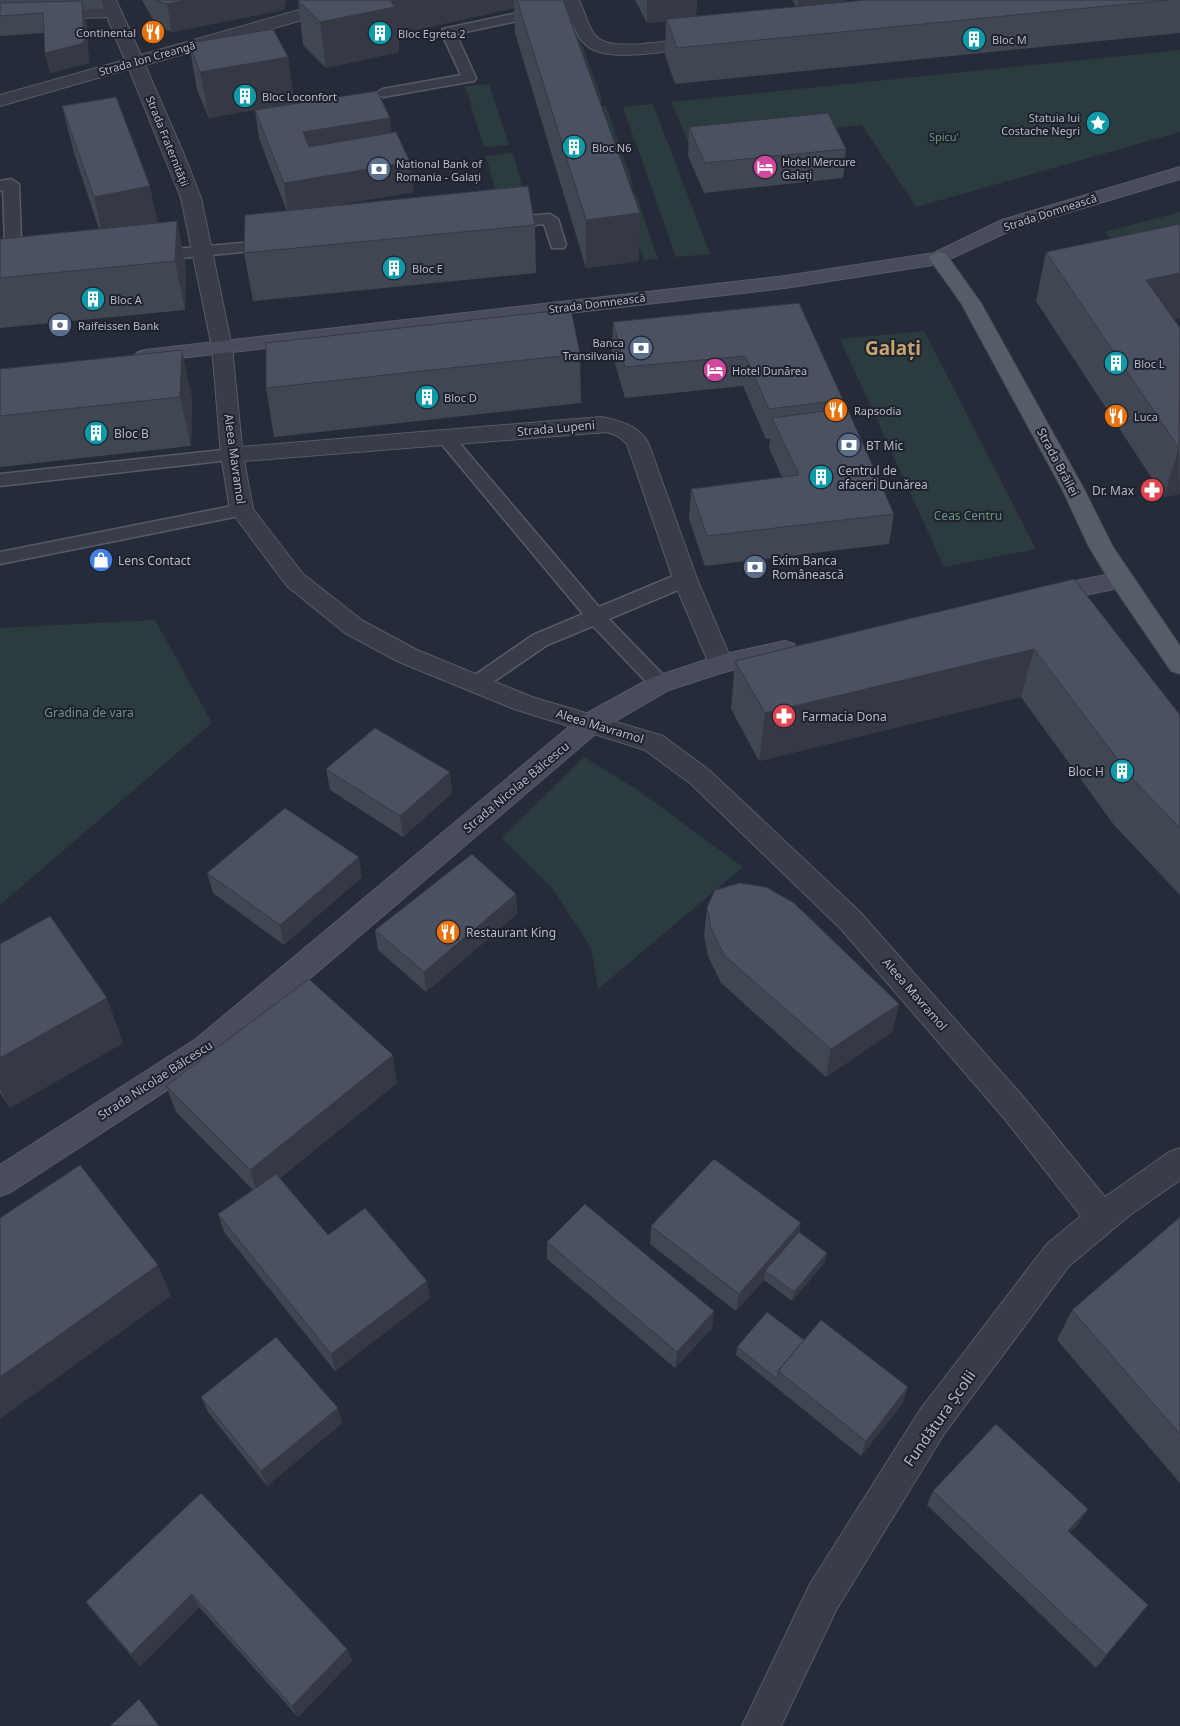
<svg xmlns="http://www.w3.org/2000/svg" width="1180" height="1726" viewBox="0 0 1180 1726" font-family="'Noto Sans',sans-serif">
	<rect width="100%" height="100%" fill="#262b39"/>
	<path fill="#2c3b3e" d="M576 28 603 101 591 102 564 29Z
		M1180 50V132L916 207 862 125 688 142 671 102Z
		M489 84 509 145 484 147 465 86Z
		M653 104 710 254 676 257 623 107Z
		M606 106 634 187 619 188 593 107Z
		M513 153 529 212 502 215 486 156Z
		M636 194 658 259 644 260 621 195Z
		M1180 212V255L1134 264 1105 232Z
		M924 331 1036 549 944 567 840 339Z
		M155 620 212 723 0 905V628Z
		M584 757 636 789 743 867 598 989 591 948 553 889 502 838Z"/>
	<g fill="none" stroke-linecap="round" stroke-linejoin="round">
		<g stroke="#575b67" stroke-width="3">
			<path id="lane" d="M545 7 552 11 550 14 456 34 476 78 474 81 383 97 376 93 383 89 461 75 441 32 443 29Z
				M11 179 19 184 22 268 14 273 6 268 3 190 0 191V181Z
				M550 214 558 219 566 245 564 248H552L544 224 503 228 495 223 503 218Z
				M275 240 281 242 283 245 281 248 152 261 144 256 152 251Z
				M445 431 451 433 599 607 678 574 685 572 692 574 695 579 692 584 609 619 667 679 670 684 667 689 660 691 653 689 593 626 547 645 483 689 476 691 469 689 466 684 469 679 533 635 583 614 439 441 436 437 439 433Z
				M232 449 238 451 241 455 238 459 0 486V474Z
				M242 504 249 506 251 510 249 514 0 564V552Z"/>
		</g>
		<g stroke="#575b67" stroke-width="2">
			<path id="street" d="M100 0H116L141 55 334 0H360L358 4 145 65 185 157 201 198 232 347 242 447 601 417C621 421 637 425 648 442L697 579 733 664 730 670 721 673 712 670 709 664 673 579 627 444 618 436 607 432 244 461 253 509 303 574 363 621 417 650 532 697 663 736 709 770 860 912 1025 1099 1105 1197 1169 1152 1180 1148V1180L1130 1215 1069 1266 944 1434 836 1610 781 1726H742L810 1584 920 1410 1047 1244 1081 1216 1003 1117 840 928 691 784 645 750 514 709 399 662 345 633 287 586 230 510 221 455 212 347 181 198 129 69 0 106V95L125 60 107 17 0 21V11L103 7Z
				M563 0H579C585 11 588 30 598 38 615 53 682 38 704 36L710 37 713 41 710 45 704 46C676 49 607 65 586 45 574 34 569 14 563 0Z"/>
		</g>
		<g stroke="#575b67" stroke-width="2">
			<path id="secondary" d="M1180 167V179L1016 228 939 264 785 288 145 362 138 360 134 356 138 352 145 350 785 276 934 253 1002 220Z
				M1121 572 1129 574 1133 580 1129 586 1045 603 1036 601 1033 595 1036 589 1045 587Z
				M785 641 794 644 797 650 794 656 724 672 669 690 600 730 218 1057 11 1192 0 1196V1165L196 1039 582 716 651 678 721 655Z"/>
		</g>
		<g stroke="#424652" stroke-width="2">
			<path id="primary" d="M939 252 946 254 981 303 1084 489 1113 547 1180 646V674L1171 671 1113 586 1089 547 1062 489 961 303 929 258 932 254Z"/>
		</g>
		<use href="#lane" fill="#393d49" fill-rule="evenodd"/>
		<use href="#street" fill="#393d49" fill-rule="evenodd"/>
		<use href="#secondary" fill="#484c5c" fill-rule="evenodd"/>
		<use href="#primary" fill="#575c69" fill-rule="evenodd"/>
	</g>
	<path fill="#414653" d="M0 0H100L102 9 84 10 86 21 89 63 50 73 44 33 0 36Z
		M142 0H285L286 3 283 10 172 32 157 27Z
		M298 0H563L639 261 586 268 515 33 514 8 398 34 399 52 326 68 303 45Z
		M635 0H697L696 16 797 7 792 0H846V2L867 0H1180V33L675 84 665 55 666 21 647 23Z
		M189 43 288 57 294 103 392 133 410 162 413 192 325 207 535 225 536 273 253 301 244 253 287 211 259 139 255 110 209 118 197 90Z
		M62 106 157 223 177 221 186 269 185 310 0 328V239L99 229 74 153Z
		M689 127 846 149 843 178 704 193 688 156Z
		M1180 224V318L1174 319 1180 328V494L1164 497 1036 301 1046 252Z
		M799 303 843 400 842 409 894 514 889 544 705 566 689 519 691 489 782 477 769 448 770 439H766L743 386 625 398 612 353 613 322Z
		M580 354 581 403 274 437 266 388Z
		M0 369 192 398 191 446 0 467Z
		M1074 579 1180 715V895L1114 825 1021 697 759 761 731 709 735 661Z
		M326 769 450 772 452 793 403 837 330 790Z
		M207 873 362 877 284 945 213 893Z
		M516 894 517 914 426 992 378 950 375 930Z
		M707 907 899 1004 892 1032 826 1077 721 983 708 956 704 936Z
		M0 944 123 1043 10 1108 0 1093Z
		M397 1083 280 1178 328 1235 430 1298 335 1371 224 1232 218 1214 253 1190 176 1112 166 1086Z
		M1180 1217V1483L1057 1340 1072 1310Z
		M651 1226 799 1232 827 1253 825 1262 792 1301 764 1280 736 1311 650 1244Z
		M547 1242 714 1311 712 1328 675 1368 547 1259Z
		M804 1340 903 1403 861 1456 736 1355 737 1347Z
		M201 1397 342 1423 267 1486 208 1412Z
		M933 1491 1088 1509 1079 1523 1070 1533 1148 1605 1096 1668 927 1505Z
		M201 1493 347 1649 352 1661 298 1717 199 1607 140 1666 96 1615 86 1602Z"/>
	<path fill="#353944" d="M187 0H285L286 3 283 10 172 32 167 4Z
		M383 0H514V8L398 34 399 52 326 68 320 22Z
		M647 0H697L696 18 667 19 666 21 647 23Z
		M798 0H846V3L798 8Z
		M82 1 86 21 89 63 50 73 45 53Z
		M288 57 294 103 209 118 200 72Z
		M390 118 393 147 307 161 303 132Z
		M410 162 413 192 288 213 284 183Z
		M150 186 160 234 105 245 94 197Z
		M640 213 639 261 586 268V220Z
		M177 221 186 269 185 310 175 261Z
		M1180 273V318L1133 329 1146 280Z
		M182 350 192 398 191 446 180 397Z
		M1179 448 1180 494 1164 497Z
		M1034 649 1021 697 759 761 765 713Z
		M450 772 452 793 403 837 400 816Z
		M359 857 362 877 284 945 280 925Z
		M516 894 517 914 426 992 424 972Z
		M107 998 123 1043 10 1108 0 1089V1058Z
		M899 1004 892 1032 826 1077 831 1049Z
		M393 1055 397 1083 258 1195 250 1170Z
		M801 1223 798 1241 765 1271 764 1280 736 1311 739 1294Z
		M827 1253 825 1262 792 1301 794 1292Z
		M158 1265 171 1296 0 1419V1377Z
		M427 1281 430 1298 335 1371 331 1354Z
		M714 1311 712 1328 675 1368 677 1352Z
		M908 1387 903 1403 861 1456 866 1441Z
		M338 1408 342 1423 267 1486 261 1471Z
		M1088 1509 1079 1523 1059 1545 1068 1531Z
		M192 1594 199 1607 140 1666 131 1654Z
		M347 1649 352 1661 298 1717 292 1706Z"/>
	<path fill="#4c5161" stroke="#353944" d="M155 0H187L167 4Z
		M298 0H390L395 7 320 22Z
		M517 0H563L640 213 586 220Z
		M867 0H1169L677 48 667 19Z
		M82 1 84 43 45 53 43 13 0 16V3Z
		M273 29 288 57 200 72 189 43Z
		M377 91 390 118 303 132 309 147 396 132 410 162 284 183 255 110Z
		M116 97 150 186 94 197 62 106Z
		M828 113 846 149 705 163 689 127Z
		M528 186 535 225 244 253 245 215Z
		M177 221 175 261 0 278V239Z
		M1180 224V273L1146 280 1180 328 1179 448 1046 252Z
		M799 303 843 400 769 409 745 356 625 367 613 322Z
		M571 309 580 354 266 388V343Z
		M182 350 180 397 0 416V369Z
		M847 408 894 514 707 536 691 489 799 475 772 418Z
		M1074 579 1180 715V828L1131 777 1034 649 765 713 735 661Z
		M375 728 450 772 400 816 326 769Z
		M285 808 359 857 280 925 207 873Z
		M472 854 516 894 424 972 375 930Z
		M740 883 766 887 794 903 899 1004 831 1049 724 955 711 928 707 907 715 890Z
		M50 916 107 998 0 1058V944Z
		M309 979 393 1055 250 1170 166 1086Z
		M714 1159 801 1223 739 1294 651 1226Z
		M80 1165 158 1265 0 1377V1218Z
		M276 1174 328 1235 365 1208 427 1281 331 1354 218 1214Z
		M585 1204 714 1311 677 1352 547 1242Z
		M1180 1217V1434L1072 1310Z
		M799 1232 827 1253 794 1292 765 1271Z
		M767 1312 804 1340 778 1371 777 1379 737 1347Z
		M821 1320 908 1387 866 1441 778 1371Z
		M276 1337 338 1408 261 1471 201 1397Z
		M996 1424 1088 1509 1068 1531 1148 1605 1106 1655 933 1491Z
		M201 1493 347 1649 292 1706 192 1594 131 1654 86 1602Z
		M139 1699 159 1726H110Z"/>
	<defs>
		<g id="restaurant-disc" transform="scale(1.25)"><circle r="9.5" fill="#e8710a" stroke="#1e222e"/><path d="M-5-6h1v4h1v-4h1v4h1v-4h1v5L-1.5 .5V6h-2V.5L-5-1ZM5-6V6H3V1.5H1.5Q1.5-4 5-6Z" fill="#fff"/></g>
		<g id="building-disc" transform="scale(1.25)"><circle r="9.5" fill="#0f9aa8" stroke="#1e222e"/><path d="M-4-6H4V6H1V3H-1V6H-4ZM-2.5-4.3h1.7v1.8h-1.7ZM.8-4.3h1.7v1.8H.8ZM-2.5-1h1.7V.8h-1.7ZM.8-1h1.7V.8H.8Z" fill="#fff"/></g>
		<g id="sight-disc" transform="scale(1.25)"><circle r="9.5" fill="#0f9aa8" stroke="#1e222e"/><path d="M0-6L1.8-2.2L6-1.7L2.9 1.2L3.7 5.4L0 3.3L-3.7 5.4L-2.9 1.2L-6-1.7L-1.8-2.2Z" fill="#fff"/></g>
		<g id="hotel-disc" transform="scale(1.25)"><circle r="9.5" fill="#d1479c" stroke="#1e222e"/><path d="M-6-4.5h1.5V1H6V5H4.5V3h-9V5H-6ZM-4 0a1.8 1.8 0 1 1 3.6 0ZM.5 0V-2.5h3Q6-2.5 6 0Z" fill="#fff"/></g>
		<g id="bank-disc" transform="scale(1.25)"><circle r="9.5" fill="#5c6f8a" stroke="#1e222e"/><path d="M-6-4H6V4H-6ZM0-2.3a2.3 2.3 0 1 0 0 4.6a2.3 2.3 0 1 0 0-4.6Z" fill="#fff"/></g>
		<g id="pharmacy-disc" transform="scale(1.25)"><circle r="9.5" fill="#e0444e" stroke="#1e222e"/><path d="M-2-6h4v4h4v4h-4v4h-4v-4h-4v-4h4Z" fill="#fff"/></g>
		<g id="shop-disc" transform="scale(1.25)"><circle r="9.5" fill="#3f7fe0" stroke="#1e222e"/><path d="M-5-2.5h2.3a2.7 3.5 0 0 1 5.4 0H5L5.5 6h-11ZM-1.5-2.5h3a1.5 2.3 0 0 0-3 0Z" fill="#fff"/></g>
	</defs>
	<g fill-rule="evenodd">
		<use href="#restaurant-disc" x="153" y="32"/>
		<use href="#building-disc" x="380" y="33"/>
		<use href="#building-disc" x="974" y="39"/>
		<use href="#building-disc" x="245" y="96"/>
		<use href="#sight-disc" x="1098" y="123"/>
		<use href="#building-disc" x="574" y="147"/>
		<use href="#hotel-disc" x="765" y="167"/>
		<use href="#bank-disc" x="379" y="169"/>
		<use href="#building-disc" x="394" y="268"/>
		<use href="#building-disc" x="93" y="299"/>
		<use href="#bank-disc" x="60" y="325"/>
		<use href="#bank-disc" x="641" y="348"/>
		<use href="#building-disc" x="1116" y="363"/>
		<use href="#hotel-disc" x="715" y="370"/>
		<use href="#building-disc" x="427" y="397"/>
		<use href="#restaurant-disc" x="836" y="410"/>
		<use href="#restaurant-disc" x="1116" y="416"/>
		<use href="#building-disc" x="96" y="433"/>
		<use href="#bank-disc" x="849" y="445"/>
		<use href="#building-disc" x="821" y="477"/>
		<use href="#pharmacy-disc" x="1152" y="490"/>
		<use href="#shop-disc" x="101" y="560"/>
		<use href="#bank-disc" x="755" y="567"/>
		<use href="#pharmacy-disc" x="784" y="716"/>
		<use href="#building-disc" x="1122" y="771"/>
		<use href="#restaurant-disc" x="448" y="932"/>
	</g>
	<g text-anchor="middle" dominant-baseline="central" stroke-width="4" stroke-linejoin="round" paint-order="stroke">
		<g font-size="11" fill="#b5b8c5" stroke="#1e222e" text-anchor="start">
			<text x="136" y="32" text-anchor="end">Continental</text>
			<text x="398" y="33">Bloc Egreta 2</text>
			<text x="992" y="39">Bloc M</text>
			<text x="262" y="96">Bloc Loconfort</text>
			<text x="1080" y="117" text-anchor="end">Statuia lui<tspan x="1080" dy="13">Costache Negri</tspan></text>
			<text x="592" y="147">Bloc N6</text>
			<text x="782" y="161">Hotel Mercure<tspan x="782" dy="13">Galați</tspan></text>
			<text x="396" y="163">National Bank of<tspan x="396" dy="13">Romania - Galați</tspan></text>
			<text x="412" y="268">Bloc E</text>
			<text x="110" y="299">Bloc A</text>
			<text x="78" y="325">Raifeissen Bank</text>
			<text x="624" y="342" text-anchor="end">Banca<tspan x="624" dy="13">Transilvania</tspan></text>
			<text x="1134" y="363">Bloc L</text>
			<text x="732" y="370">Hotel Dunărea</text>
			<text x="444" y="397">Bloc D</text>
			<text x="854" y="410">Rapsodia</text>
			<text x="1134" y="416">Luca</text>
		</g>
		<g font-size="11" fill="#b5b8c5" stroke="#1e222e">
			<text transform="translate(147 58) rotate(-16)">Strada Ion Creangă</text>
			<text transform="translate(168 141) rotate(68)">Strada Fraternității</text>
			<text transform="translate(1050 212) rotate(-18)">Strada Domnească</text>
			<text transform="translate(597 303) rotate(-7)">Strada Domnească</text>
		</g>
		<g font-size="11" fill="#6f937e" stroke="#1e222e">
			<text x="944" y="136">Spicu'</text>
		</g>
		<g font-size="12" fill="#b5b8c5" stroke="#1e222e">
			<text transform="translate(556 428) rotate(-5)">Strada Lupeni</text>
			<text transform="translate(235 459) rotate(82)">Aleea Mavramol</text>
			<text transform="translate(1058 462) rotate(62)">Strada Brăilei</text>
			<text transform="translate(600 726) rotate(17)">Aleea Mavramol</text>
			<text transform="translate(516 787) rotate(-40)">Strada Nicolae Bălcescu</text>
			<text transform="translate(915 994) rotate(49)">Aleea Mavramol</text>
			<text transform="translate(155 1080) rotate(-33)">Strada Nicolae Bălcescu</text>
		</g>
		<g font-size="12" fill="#b5b8c5" stroke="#1e222e" text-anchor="start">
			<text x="114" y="433">Bloc B</text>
			<text x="866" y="445">BT Mic</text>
			<text x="838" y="470">Centrul de<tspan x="838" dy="14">afaceri Dunărea</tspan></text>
			<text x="1134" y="490" text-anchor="end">Dr. Max</text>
			<text x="118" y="560">Lens Contact</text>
			<text x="772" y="560">Exim Banca<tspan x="772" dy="14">Românească</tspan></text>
			<text x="802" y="716">Farmacia Dona</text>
			<text x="1104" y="771" text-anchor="end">Bloc H</text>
			<text x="466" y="932">Restaurant King</text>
		</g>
		<g font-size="12" fill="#6f937e" stroke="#1e222e">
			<text x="968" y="515">Ceas Centru</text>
			<text x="89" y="712">Gradina de vara</text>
		</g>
		<g font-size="15" fill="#b5b8c5" stroke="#1e222e">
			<text transform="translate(939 1418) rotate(-55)">Fundătura Școlii</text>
		</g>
		<g font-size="19" font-weight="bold" fill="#c6a46f" stroke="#1e222e">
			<text x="893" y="348">Galați</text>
		</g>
	</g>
</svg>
